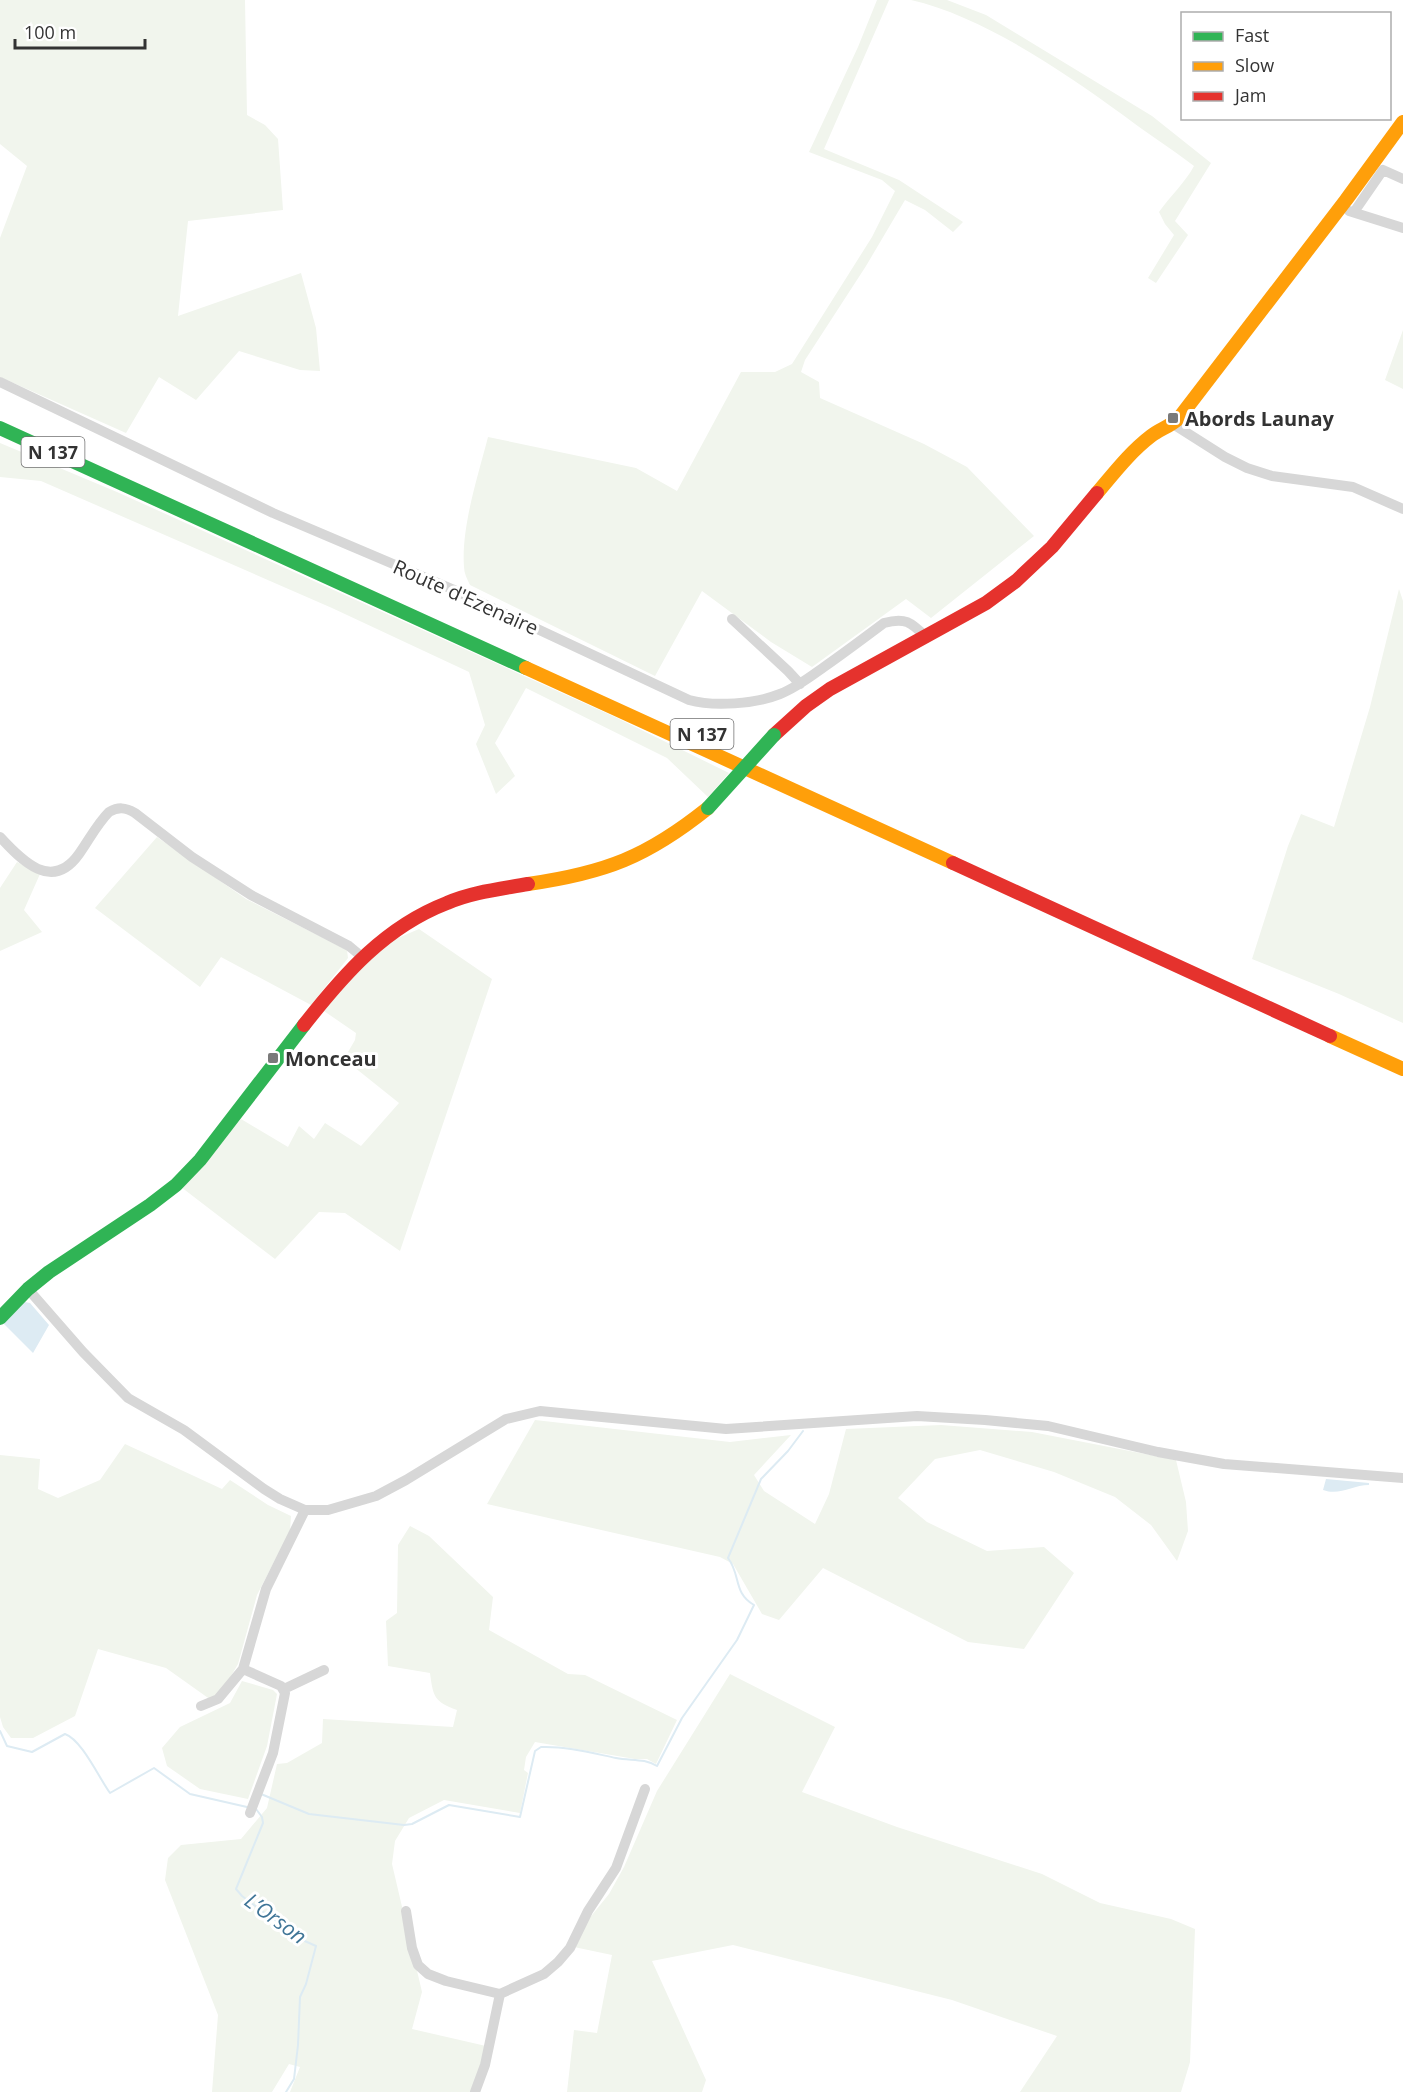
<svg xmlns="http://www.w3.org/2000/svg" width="1403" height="2092" viewBox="0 0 1403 2092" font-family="'Open Sans',sans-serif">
	<rect width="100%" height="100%" fill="#fff"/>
	<path fill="#f1f5ed" d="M0 0H245L247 115 265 125 278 139 283 210 188 221 178 316 301 273 316 328 320 371 300 370 239 351 196 400 159 377 126 433 0 377V238L27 166 0 144Z
		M877 0H889L824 149 899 180 963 222 953 232 925 210 905 200 866 266 805 360 801 372 819 382 820 398 924 444 967 467 1034 536 931 618 906 599 812 667 771 642 702 591 655 676 470 585C467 579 464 573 464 567 461 527 478 476 488 437L636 468 677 491 741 372H775L792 364 872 237 895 191 882 180 809 152 858 47Z
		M911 0H947L986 15 1152 116 1211 163 1175 221 1188 235 1156 283 1148 278 1174 235 1165 224 1159 212C1170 196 1185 183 1194 166 1171 148 1146 133 1123 115 1064 72 982 16 911 0Z
		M1403 330V389L1385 380Z
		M0 443 117 492 615 717 729 773 708 797 667 758 526 688 495 743 515 776 496 794 476 744 485 725 469 672 332 608 41 481 0 477Z
		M1399 589 1403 601V1023L1339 994 1252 959 1288 846 1301 814 1334 827 1370 707Z
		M157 837 246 899 347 950 348 958 311 1005 221 957 200 987 95 908Z
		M17 862 40 874 24 910 42 932 0 951V888Z
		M419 929 492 979 400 1251 345 1213 319 1212 275 1259 181 1187 241 1119 288 1147 299 1126 314 1139 325 1123 361 1146 399 1103 344 1059 355 1040 356 1033 321 1009 350 976 391 941Z
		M535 1420 730 1442 791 1435 754 1475 764 1491 815 1524 829 1494 846 1429 941 1425 1032 1432 1176 1460 1186 1502 1188 1531 1177 1561 1151 1525 1115 1497 1054 1472 980 1450 935 1459 898 1498 927 1522 987 1551 1044 1547 1074 1573 1024 1649 968 1642 823 1568 779 1620 762 1614 733 1564 720 1557 487 1504Z
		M125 1444 222 1489 230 1480 268 1505 291 1516 290 1531 257 1595 238 1664 227 1683 211 1700 166 1668 98 1649 75 1716 33 1738H11L3 1727 0 1717V1455L40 1459 38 1489 58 1498 100 1480Z
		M410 1526 429 1536 493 1597 489 1630 568 1674 585 1675 677 1720 656 1764 647 1759H635L535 1742 526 1757 524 1770 528 1773 520 1813 444 1800 409 1818 395 1841 392 1864 422 1992 412 2029 486 2046 472 2092H290L300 2067 289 2064 272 2092H212L218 2015 165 1880 168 1858 181 1845 241 1839 267 1808 277 1764 287 1763 322 1743 323 1719 453 1727 457 1710C434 1702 433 1696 430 1673L388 1666 386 1621 397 1613 398 1545Z
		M730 1674 835 1727 802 1792 897 1827 1042 1874 1100 1903 1171 1919 1195 1929 1190 2062 1181 2092H1020L1057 2036 952 2000 733 1945 652 1961 706 2080 702 2092H567L574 2030 597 2033 612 1955 574 1947 588 1920 609 1894 624 1867 657 1791Z
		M242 1681 273 1690 277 1694 267 1746 248 1799 200 1789 167 1766 162 1748 180 1727 230 1703Z"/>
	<path fill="#ddebf3" d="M25 1302 30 1303 49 1325 33 1353 3 1323Z
		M1326 1479 1369 1483V1485C1352 1485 1340 1496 1323 1490Z"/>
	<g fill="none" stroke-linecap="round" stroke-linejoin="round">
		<path stroke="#ddebf3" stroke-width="2" d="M0 1731 7 1746 32 1752 65 1734C82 1740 99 1778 110 1793L154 1768 190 1794 247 1807
			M261 1794 309 1814 404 1825 412 1824 449 1805 520 1817 535 1751 541 1747C566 1746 592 1753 616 1758 631 1761 644 1758 657 1766L682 1718 737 1640 754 1605C733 1593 741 1575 728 1558L761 1479 788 1451 803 1431
			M256 1809 262 1817 263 1823 236 1889 242 1896 298 1938 316 1946 306 1984 300 1997 298 2045 294 2079 286 2092"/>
		<path stroke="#d7d7d7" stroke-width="10" d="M1349 211 1403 228
			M1354 212 1383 170 1403 179
			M0 382 273 513 452 589 689 700C714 707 755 704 780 694 796 688 810 677 824 667 844 653 864 638 884 623 905 617 911 622 926 637
			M1173 424 1225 457 1247 468 1272 476 1353 487 1403 509
			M732 619 788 671 800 684
			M0 837C22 861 52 892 79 854 89 840 97 824 109 812 118 807 125 807 135 813L192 857 251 895 349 946 361 956
			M28 1289 83 1352 128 1398 184 1430 264 1489 280 1499 305 1510H328L376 1496 406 1480 506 1419 540 1411 726 1429 917 1416 985 1420 1048 1426 1158 1452 1224 1464 1403 1478
			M284 1689 324 1670
			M201 1706 218 1699 243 1669
			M250 1813 273 1753 285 1693 281 1686 243 1669 266 1589 305 1510
			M406 1911 412 1948 418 1965 428 1974 446 1981 500 1994 544 1974 558 1962 570 1948 588 1911 616 1868 645 1789
			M475 2092 485 2065 500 1994"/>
		<path stroke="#30b455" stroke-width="14" d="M0 428 526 668
			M0 1318 28 1289 49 1272 150 1205 176 1185 200 1160 304 1025"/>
		<path stroke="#ff9f0a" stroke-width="14" d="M1097 493C1114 473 1130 452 1151 436 1160 429 1171 426 1179 418L1346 200 1403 122
			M526 668 953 863
			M528 884C605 873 647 857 708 808
			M1330 1036 1403 1069"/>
		<path stroke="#e5322d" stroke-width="14" d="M774 735 806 706 830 689 986 603 1016 581 1052 547 1097 493
			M953 863 1330 1036
			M304 1025C344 974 385 927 447 903 472 892 501 889 528 884"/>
		<path stroke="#30b455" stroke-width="14" d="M708 808 774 735"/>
	</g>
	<g fill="#7a7a7a" stroke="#fff" stroke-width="2">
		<rect x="1167" y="412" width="12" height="12" rx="3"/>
		<rect x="267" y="1052" width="12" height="12" rx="3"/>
	</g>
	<g text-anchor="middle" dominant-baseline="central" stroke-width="6" stroke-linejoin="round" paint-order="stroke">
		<g fill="#fff" stroke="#707070" stroke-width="1.5">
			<rect x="21.5" y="437" width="63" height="30" rx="4.5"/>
			<rect x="670.5" y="719" width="63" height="30" rx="4.5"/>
		</g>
		<g font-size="18" font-weight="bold" fill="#333">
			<text x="53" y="452">N 137</text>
			<text x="702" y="734">N 137</text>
		</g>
		<g font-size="20" font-weight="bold" fill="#333" stroke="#fff" text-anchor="start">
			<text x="1185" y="418">Abords Launay</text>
			<text x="285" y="1058">Monceau</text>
		</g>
		<g font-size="20" fill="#333" stroke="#fff">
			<text transform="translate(466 597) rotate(24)">Route d'Ezenaire</text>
		</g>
		<g font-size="21" font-style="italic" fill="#3f7597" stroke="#fff">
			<text transform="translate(276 1918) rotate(36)">L’Orson</text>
		</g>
	</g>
	<rect x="1181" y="12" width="210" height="108" fill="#ffffff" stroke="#adadad" stroke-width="1.5"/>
	<rect x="1193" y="32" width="30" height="9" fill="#30b455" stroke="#adadad" stroke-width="1.5"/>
	<text x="1235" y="42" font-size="18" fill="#333333">Fast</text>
	<rect x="1193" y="62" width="30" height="9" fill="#ff9f0a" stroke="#adadad" stroke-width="1.5"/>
	<text x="1235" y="72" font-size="18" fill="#333333">Slow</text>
	<rect x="1193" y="92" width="30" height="9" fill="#e5322d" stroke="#adadad" stroke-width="1.5"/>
	<text x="1235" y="102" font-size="18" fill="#333333">Jam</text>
	<path d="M15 39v9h130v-9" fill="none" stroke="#333333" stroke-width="3"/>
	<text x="24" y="39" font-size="18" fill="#333333" stroke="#ffffff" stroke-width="4.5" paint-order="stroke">100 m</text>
</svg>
